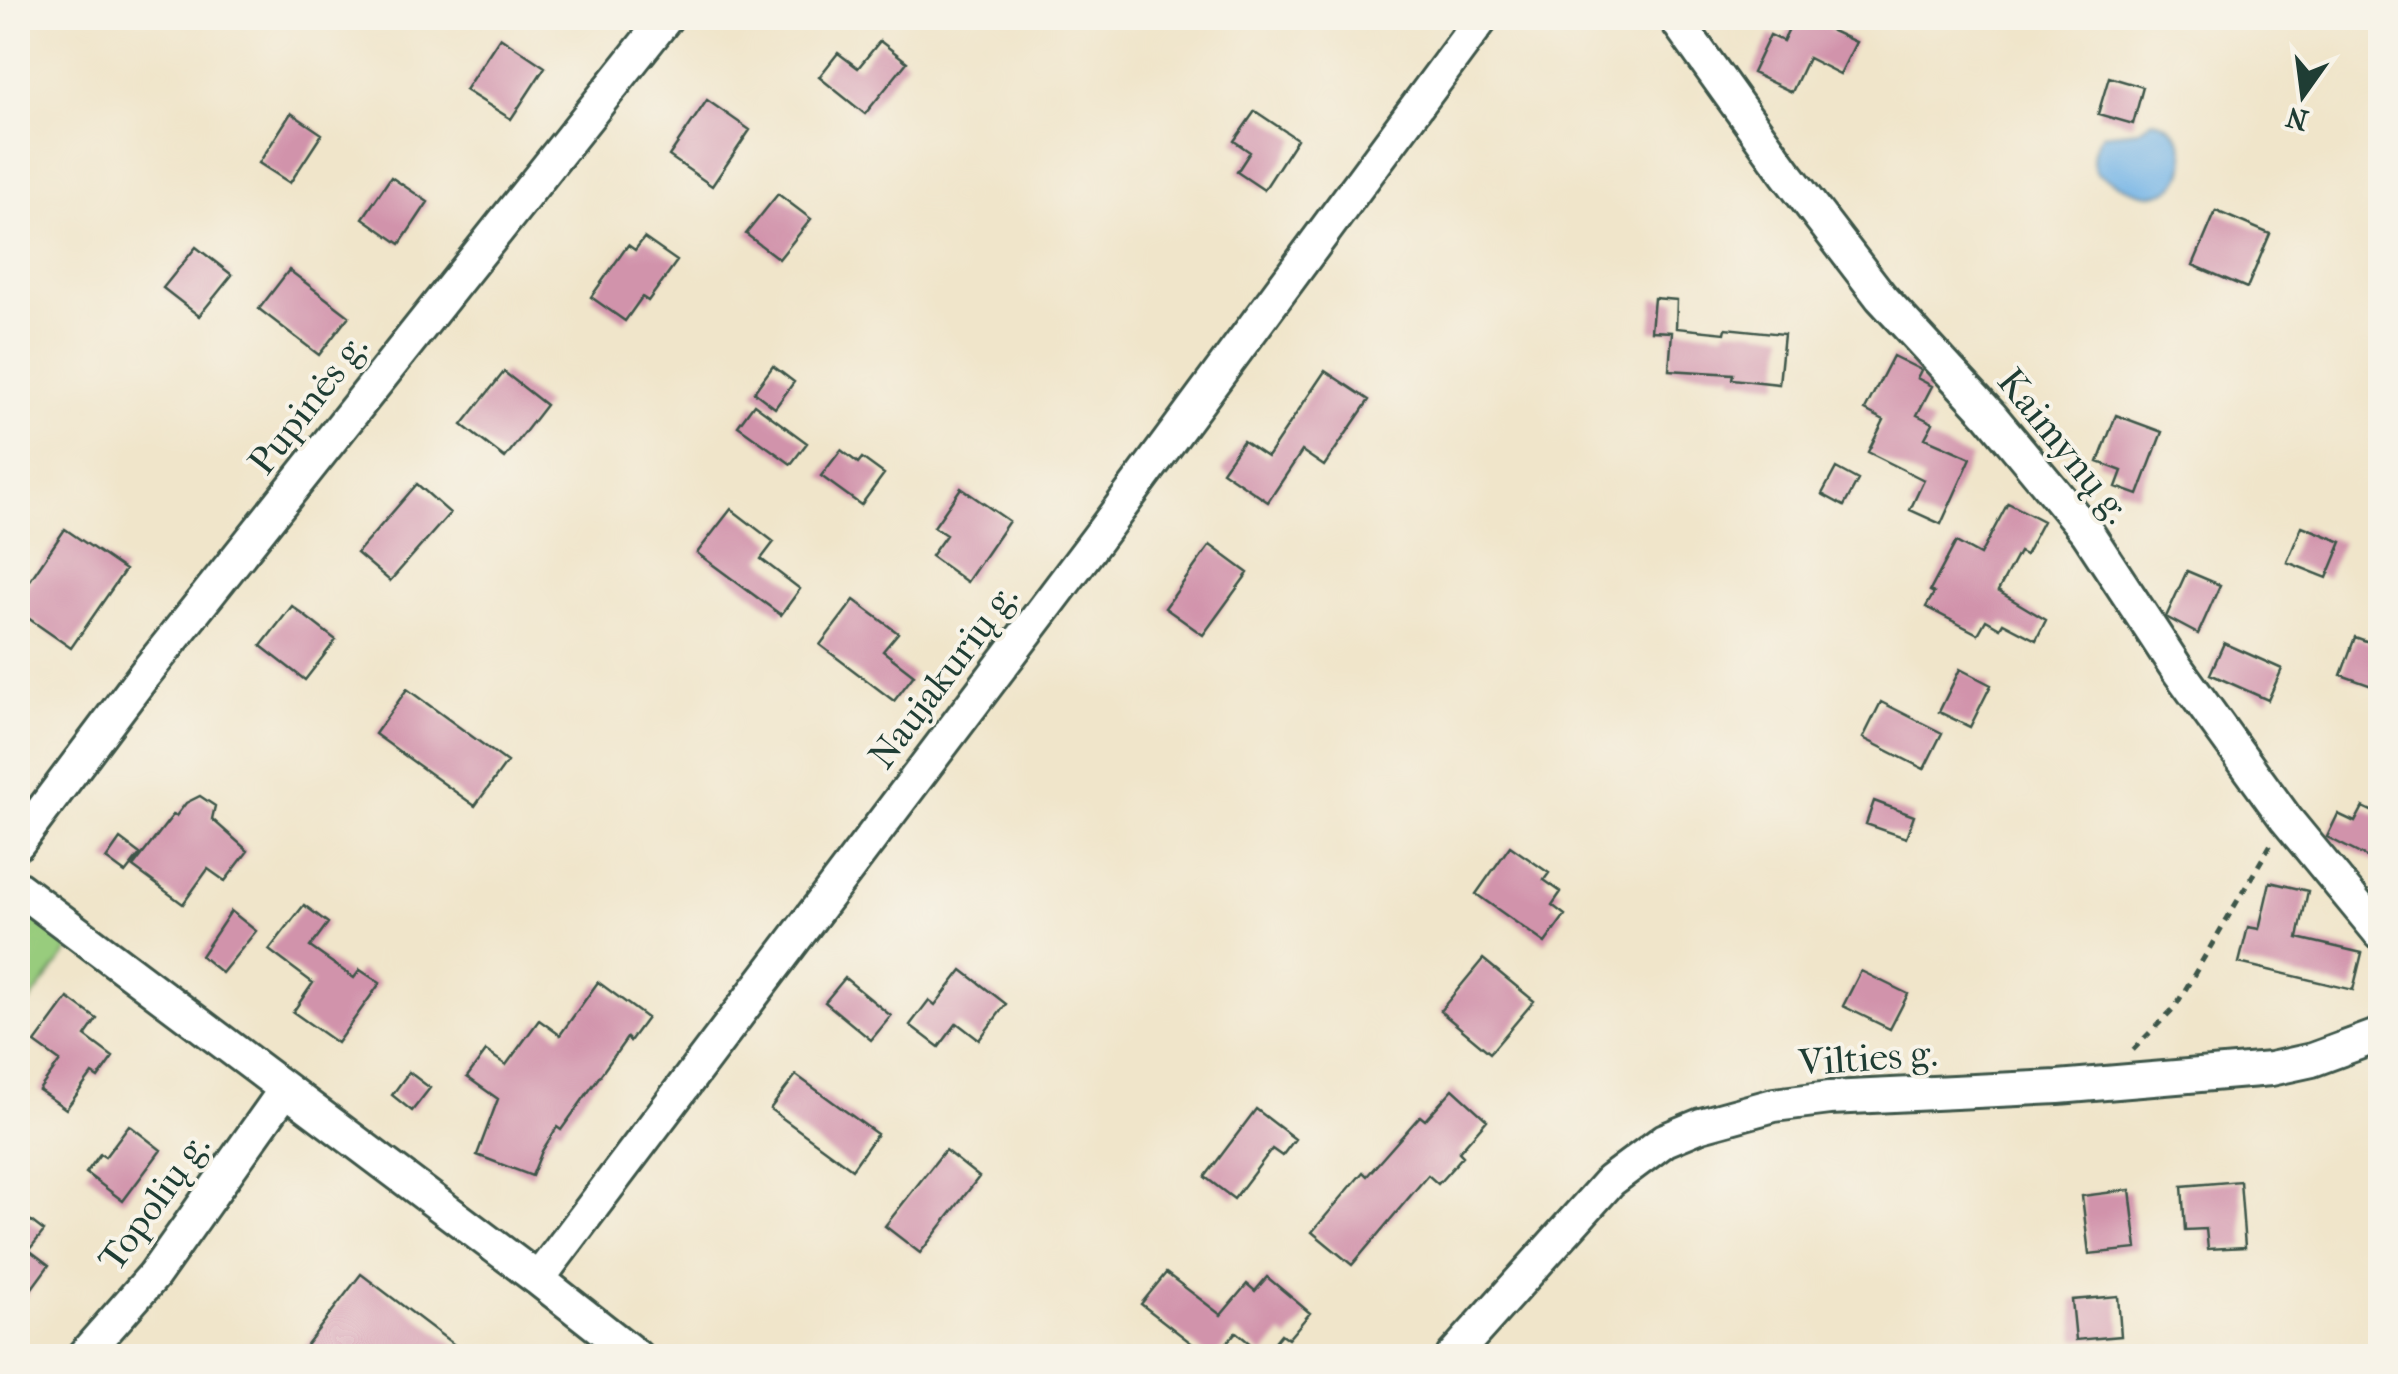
<svg xmlns="http://www.w3.org/2000/svg" width="2398" height="1374" viewBox="0 0 2398 1374" font-family="'IM FELL French Canon',serif">
	<rect width="100%" height="100%" fill="#f7f3e8"/>
	<filter id="ink" filterUnits="userSpaceOnUse"><feTurbulence type="fractalNoise" baseFrequency=".01" numOctaves="2"/><feDisplacementMap in="SourceGraphic" scale="20" xChannelSelector="R" yChannelSelector="G"/><feConvolveMatrix kernelMatrix="1 2 1 2 8 2 1 2 1" color-interpolation-filters="sRGB"/></filter>
	<filter id="wash" filterUnits="userSpaceOnUse"><feTurbulence type="fractalNoise" baseFrequency=".0048" numOctaves="4" result="noise"/><feDisplacementMap in="SourceGraphic" scale="40" xChannelSelector="R" yChannelSelector="G"/><feGaussianBlur stdDeviation="2.25" result="paint"/><feColorMatrix in="noise" values="0 0 0 0 0 0 0 0 0 0 0 0 0 0 0 0 0 1.4 0 .05"/><feComposite in="paint" operator="in"/></filter>
	<g filter="url(#wash)">
		<rect width="100%" height="100%" fill="#f0e5ca"/>
		<path fill="#98cc7d" stroke="#5c8458" stroke-width="2.5" d="M18 906 71 947 18 1017Z"/>
		<path fill="#72b3e6" stroke="#48788d" stroke-width="2.5" d="M2153 120C2195 126 2196 197 2149 194 2132 192 2112 181 2097 173 2089 160 2094 145 2103 134L2138 130Z"/>
		<g id="blocks">
			<path fill="#d193ab" d="M1794 18H1835L1830 30 1856 42 1840 74 1808 58 1792 92 1752 73 1770 35 1783 41Z
				M500 37 545 67 511 119 465 90Z
				M880 41 907 62 865 114 819 77 838 53 858 68Z
				M2109 77 2143 87 2133 124 2098 114Z
				M707 100 750 130 712 186 669 156Z
				M1255 111 1297 139 1264 190 1237 172 1250 152 1234 141Z
				M291 113 322 134 290 183 259 163Z
				M391 177 428 202 400 244 363 218Z
				M778 194 811 219 779 259 746 234Z
				M2216 211 2270 234 2247 288 2193 265Z
				M644 238 677 261 648 301 642 297 625 321 591 297 628 245 635 250Z
				M196 247 232 275 199 316 163 288Z
				M289 270 349 316 319 355 259 309Z
				M1654 298 1677 300 1676 328 1725 333 1726 328 1784 334 1779 384 1732 379 1733 374 1669 370 1672 332 1651 331Z
				M1893 356 1921 370 1917 378 1932 386 1917 415 1933 423 1925 438 1971 458 1941 524 1910 510 1924 480 1868 452 1884 420 1865 410Z
				M773 366 794 382 775 408 754 392Z
				M1325 371 1369 400 1324 466 1302 451 1268 502 1222 471 1243 441 1267 457Z
				M504 372 546 405 505 458 462 425Z
				M754 404 807 443 791 464 738 426Z
				M2116 415 2162 432 2138 495 2116 487 2122 471 2098 462Z
				M841 450 858 463 862 458 884 474 861 505 821 476Z
				M1836 468 1858 480 1844 506 1822 494Z
				M417 484 450 513 390 581 357 553Z
				M961 488 1009 521 967 582 931 556 946 535 934 527Z
				M2008 503 2043 521 2025 555 2019 552 1998 591 2046 620 2036 640 2003 623 2000 628 1986 620 1978 634 1926 607 1934 593 1930 591 1956 542 1980 555Z
				M731 509 774 542 761 559 800 589 781 615 697 553Z
				M2302 526 2342 542 2327 578 2287 562Z
				M65 529 125 570 71 648 18 611V598Z
				M1210 545 1248 573 1203 635 1165 608Z
				M2187 571 2220 585 2198 634 2166 617Z
				M854 600 898 633 883 651 914 675 894 701 820 645Z
				M292 606 336 640 305 680 261 646Z
				M2355 637 2380 646V689L2341 675Z
				M2224 643 2282 669 2268 700 2210 674Z
				M1960 669 1991 685 1970 727 1939 712Z
				M407 689 507 762 475 806 375 734Z
				M1881 702 1942 733 1924 769 1863 738Z
				M200 796 215 806 212 819 248 851 225 881 208 869 183 904 133 867 173 815 176 816 186 803Z
				M1874 801 1914 816 1906 838 1866 824Z
				M2363 807 2380 815V864L2327 837 2338 814 2355 822Z
				M120 839 140 854 125 873 106 859Z
				M1510 846 1549 873 1544 880 1561 892 1552 905 1565 915 1545 943 1476 894Z
				M2270 882 2308 891 2298 938 2362 953 2353 990 2239 963 2248 927 2259 929Z
				M304 905 328 923 310 947 354 978 360 970 380 983 337 1043 293 1012 313 983 269 950Z
				M231 911 256 931 222 973 201 956Z
				M1483 959 1534 1001 1490 1053 1440 1011Z
				M962 970 1006 1004 979 1040 957 1023 939 1047 910 1025 929 1000 935 1005Z
				M1861 971 1908 994 1890 1029 1843 1006Z
				M845 978 891 1016 871 1040 825 1002Z
				M598 982 647 1018 630 1041 627 1038 561 1130 557 1127 542 1151 532 1176 477 1155 498 1099 467 1077 486 1051 506 1065 539 1020 560 1035Z
				M68 998 97 1019 85 1036 113 1057 98 1078 92 1074 66 1109 39 1090 60 1061 35 1043Z
				M409 1072 430 1088 412 1111 392 1095Z
				M796 1075 877 1134 852 1169 770 1109Z
				M1453 1089 1487 1120 1459 1152 1463 1156 1438 1184 1428 1175 1352 1265 1312 1232 1363 1172 1367 1176 1420 1116 1425 1120Z
				M1256 1109 1295 1139 1282 1156 1272 1149 1234 1199 1205 1177Z
				M129 1125 161 1150 123 1201 86 1173 100 1154 105 1157Z
				M945 1150 979 1177 920 1253 885 1226Z
				M2240 1181 2245 1247 2208 1249 2206 1229 2185 1230 2182 1186Z
				M2130 1190 2137 1249 2089 1254 2082 1196Z
				M18 1211 44 1231 29 1250 49 1265 18 1307Z
				M1166 1273 1221 1315 1247 1284 1255 1291 1267 1277 1310 1313 1288 1339 1281 1334 1264 1355 1236 1332 1215 1356H1208L1141 1304Z
				M361 1274 469 1356H298Z
				M2118 1296 2121 1336 2076 1340 2072 1300Z"/>
		</g>
	</g>
	<g filter="url(#ink)">
		<use href="#blocks" fill-opacity="0" stroke="#3e564a" stroke-width="2.5"/>
		<g fill="none" stroke-linecap="round" stroke-linejoin="round">
			<g stroke="#3e564a" stroke-width="38">
				<path id="minor" d="M1675 18 1786 173 1881 297 1990 415 2087 532 2175 666 2286 819 2380 933
					M18 843 144 675 666 18
					M18 888 538 1279
					M83 1356 154 1275 285 1090
					M636 1356 538 1279 1097 539 1482 18
					M1453 1356 1610 1181 1665 1140 1701 1125 1774 1105 1830 1098 2058 1087 2271 1069 2312 1060 2380 1035"/>
			</g>
			<path stroke="#3e564a" stroke-width="5" stroke-dasharray="8 8" stroke-linecap="butt" d="M2133 1050 2175 1007 2271 844"/>
			<use href="#minor" stroke="#fff" stroke-width="32"/>
		</g>
	</g>
	<g text-anchor="middle" dominant-baseline="central" stroke-width="8" stroke-linejoin="round" paint-order="stroke">
		<g font-size="38" fill="#1f3d34" stroke="#f7f3e8">
			<text transform="translate(308 404) rotate(-52)">Pupinės g.</text>
			<text transform="translate(2064 446) rotate(51)">Kaimynų g.</text>
			<text transform="translate(943 676) rotate(-53)">Naujakurių g.</text>
			<text transform="translate(1868 1058) rotate(-4)">Vilties g.</text>
			<text transform="translate(154 1202) rotate(-54)">Topolių g.</text>
		</g>
	</g>
	<rect width="2398" height="1374" fill="none" stroke="#f7f3e8" stroke-width="60"/>
	<g transform="translate(2303 95) rotate(194)" stroke="#f7f3e8" stroke-width="8" paint-order="stroke">
	<path d="M0-8L18 38L0 25L-18 38Z" fill="#1f3d34"/>
	<text y="-15" font-size="28" font-weight="bold" text-anchor="middle" fill="#1f3d34">N</text>
	</g>
</svg>
